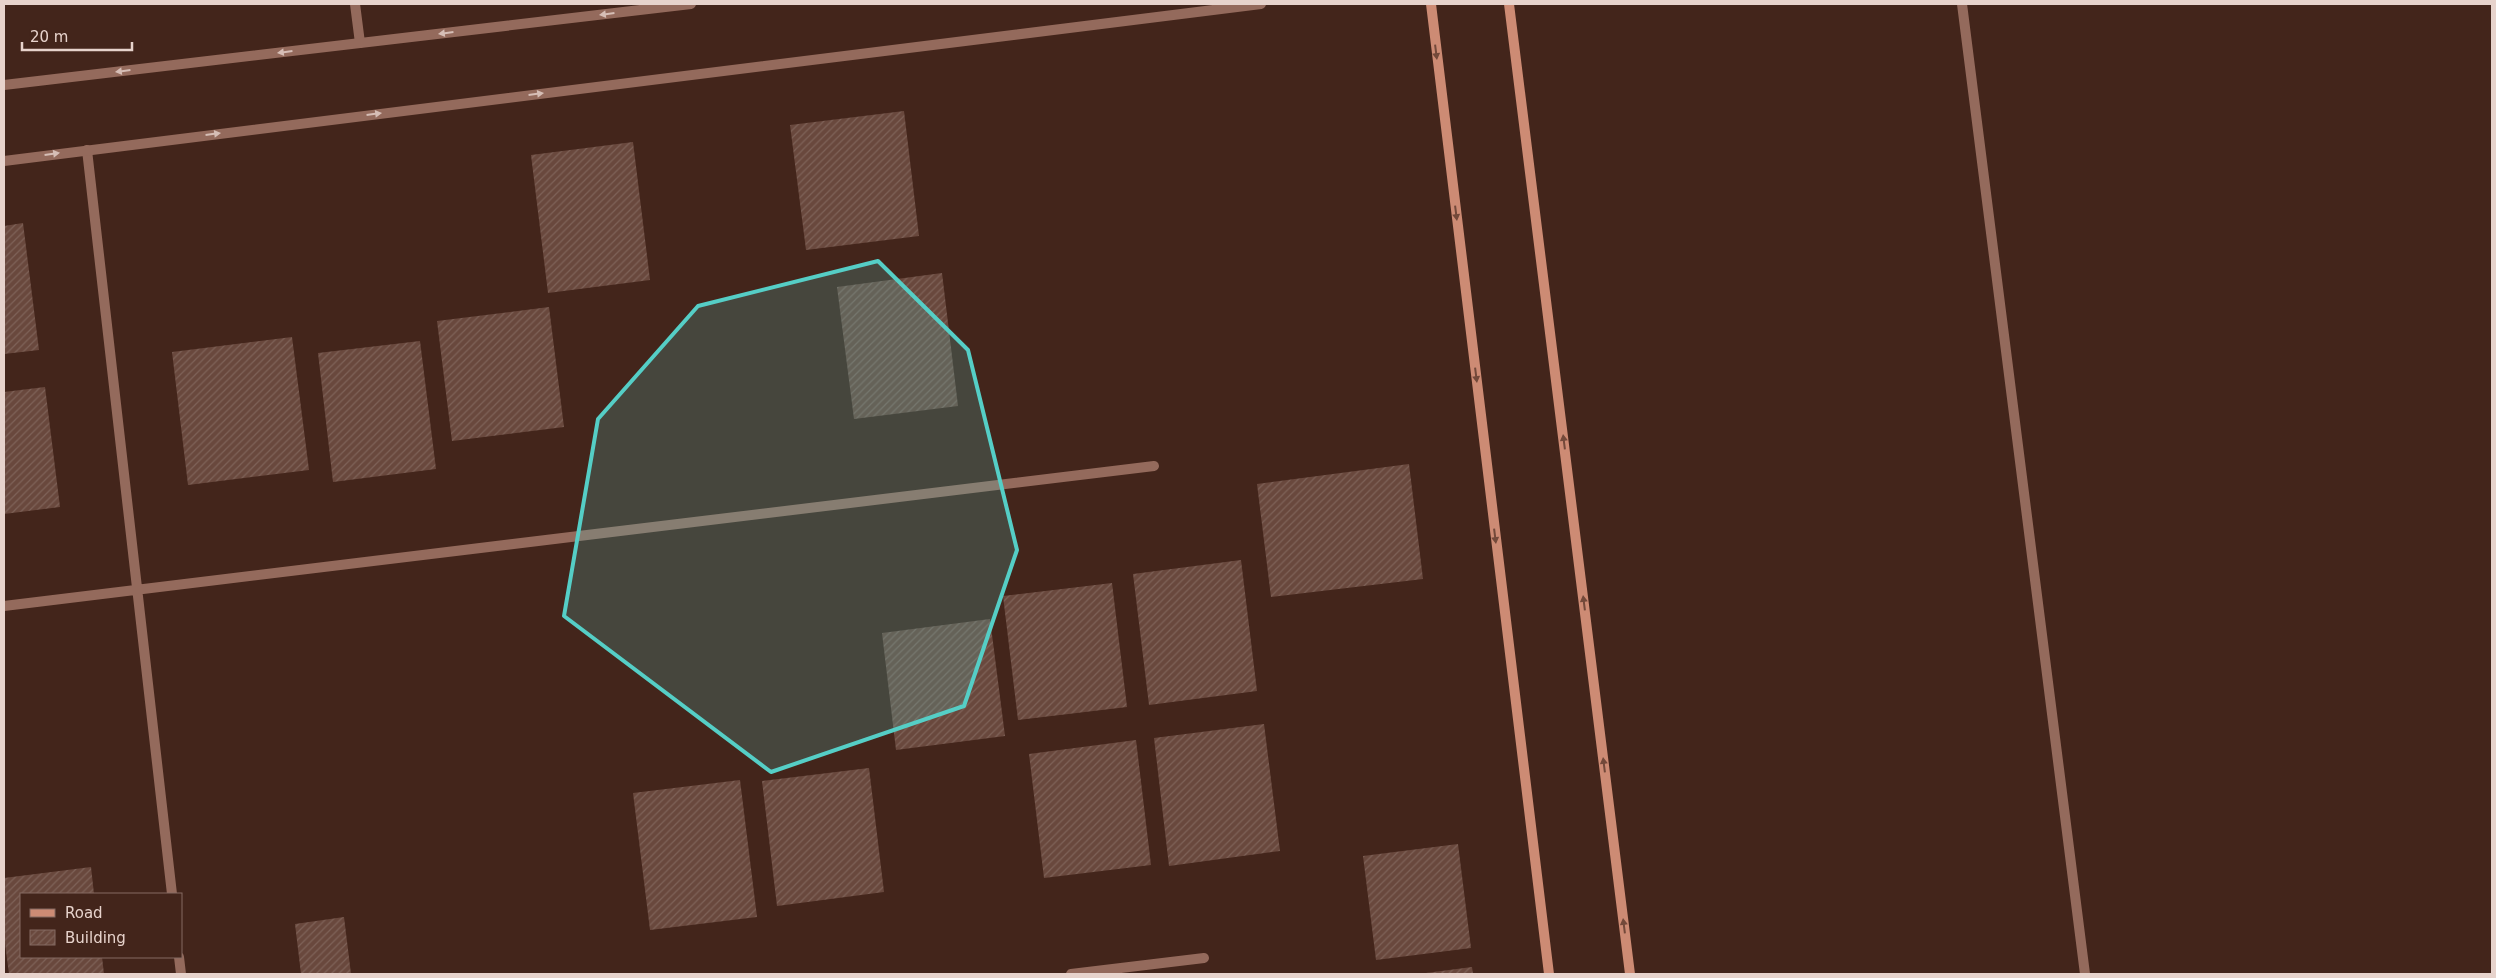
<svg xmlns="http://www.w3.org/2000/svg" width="2496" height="978" viewBox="0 0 2496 978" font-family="'DejaVu Sans',sans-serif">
	<defs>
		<pattern id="building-hatch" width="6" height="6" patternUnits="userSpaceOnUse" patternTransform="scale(1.25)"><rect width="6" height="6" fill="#69483d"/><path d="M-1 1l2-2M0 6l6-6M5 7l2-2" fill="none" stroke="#7e6258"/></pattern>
	</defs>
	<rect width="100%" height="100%" fill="#43251b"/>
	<path fill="url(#building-hatch)" d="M904 111 919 236 806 250 790 125Z
		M633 142 650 280 548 293 531 155Z
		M23 223 39 350 4 354V226Z
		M942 273 958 406 854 419 837 287Z
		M549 307 564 427 452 441 437 321Z
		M292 337 309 470 188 485 172 352Z
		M420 341 436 469 333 482 318 353Z
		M45 387 60 507 4 514V392Z
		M1409 464 1423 579 1271 597 1257 484Z
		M1241 560 1257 691 1149 705 1133 574Z
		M1112 583 1127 707 1018 720 1003 596Z
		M990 619 1005 736 896 750 882 633Z
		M1264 724 1280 851 1169 866 1154 738Z
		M1136 740 1151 865 1044 878 1029 754Z
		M869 768 884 892 777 906 762 781Z
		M740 780 757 917 650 930 633 793Z
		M1458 844 1471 948 1376 960 1363 856Z
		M91 867 94 894H21V957H102L104 974H9L4 936V878Z
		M344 917 351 974H301L295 924Z
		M1472 967 1473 974H1426V973Z"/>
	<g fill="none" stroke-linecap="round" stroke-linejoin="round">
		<path stroke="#946a5c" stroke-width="10" d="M355 4 360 43
			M1962 4 2085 974
			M87 150 172 894
			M4 606 1154 466
			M179 957 181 974
			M1071 974 1204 958"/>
		<path stroke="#946a5c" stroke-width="10" d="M4 85 691 4
			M4 161 1261 4"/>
		<path stroke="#cd8b74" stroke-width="10" d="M1431 4 1549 974
			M1509 4 1630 974"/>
	</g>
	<defs><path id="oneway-solid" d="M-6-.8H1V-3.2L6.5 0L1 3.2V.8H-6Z" transform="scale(1.25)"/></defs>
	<g fill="#d6beb6">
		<use href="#oneway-solid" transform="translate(607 14) rotate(173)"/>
		<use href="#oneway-solid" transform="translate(446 33) rotate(173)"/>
		<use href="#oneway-solid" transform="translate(285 52) rotate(173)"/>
		<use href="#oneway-solid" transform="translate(123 71) rotate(173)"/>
		<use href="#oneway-solid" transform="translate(536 94) rotate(-7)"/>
		<use href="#oneway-solid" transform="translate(374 114) rotate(-7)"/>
		<use href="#oneway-solid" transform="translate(213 134) rotate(-7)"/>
		<use href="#oneway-solid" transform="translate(52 154) rotate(-8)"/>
	</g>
	<g fill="#73493a">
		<use href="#oneway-solid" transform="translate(1436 52) rotate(83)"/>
		<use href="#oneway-solid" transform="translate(1456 213) rotate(83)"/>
		<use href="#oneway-solid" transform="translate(1476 375) rotate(83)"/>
		<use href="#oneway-solid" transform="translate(1564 442) rotate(-97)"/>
		<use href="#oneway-solid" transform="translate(1495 536) rotate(83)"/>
		<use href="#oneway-solid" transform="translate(1584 603) rotate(-97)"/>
		<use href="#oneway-solid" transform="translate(1604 765) rotate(-97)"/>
		<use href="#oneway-solid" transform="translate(1624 926) rotate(-97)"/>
	</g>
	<path fill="#55cec6" fill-opacity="0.2" stroke="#55cec6" stroke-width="4" stroke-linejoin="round" d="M878 261 968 350 1017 550 964 706 771 772 564 616 598 419 698 306Z"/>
	<rect width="2496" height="978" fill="none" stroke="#e7d3cc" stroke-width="10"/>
	<rect x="20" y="893" width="162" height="65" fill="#43251b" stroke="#856b62"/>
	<rect x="30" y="909" width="25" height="8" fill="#cd8b74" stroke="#856b62"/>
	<text x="65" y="918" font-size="15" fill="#e7d3cc">Road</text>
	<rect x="30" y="930" width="25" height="15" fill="url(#building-hatch)" stroke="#856b62"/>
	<text x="65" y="943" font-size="15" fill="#e7d3cc">Building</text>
	<path d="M22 42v8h110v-8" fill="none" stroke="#e7d3cc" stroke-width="2.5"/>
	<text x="30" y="42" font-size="15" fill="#e7d3cc" stroke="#43251b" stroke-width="4" paint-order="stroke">20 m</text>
</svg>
